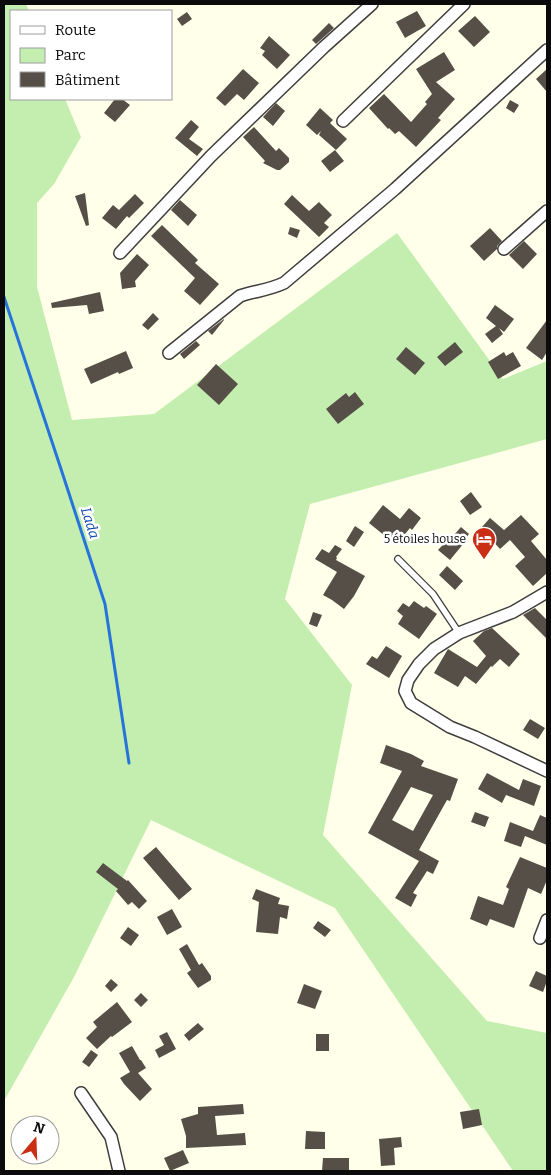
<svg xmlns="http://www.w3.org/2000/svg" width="551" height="1175" viewBox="0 0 551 1175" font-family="Bitter,serif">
	<rect width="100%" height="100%" fill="#ffffea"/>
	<path fill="#c4eeaf" d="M4 4H26L29 11H11V99H65L81 137 54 184 37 203V287L72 420 154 414 397 233 503 379 547 361V439L310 504 285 599 352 685 323 835 487 1021 547 1033V1171H513L335 908 151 820 74 977 4 1101Z"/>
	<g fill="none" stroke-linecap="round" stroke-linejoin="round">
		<path stroke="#2773dc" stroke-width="3" d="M4 297 61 469 105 604 129 763"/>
	</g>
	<path fill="#554f47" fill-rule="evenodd" d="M417 11 426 26 405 38 396 22Z
		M187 12 192 19 182 26 177 19Z
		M475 16 490 32 474 47 458 31Z
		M329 23 334 28 316 44 312 40Z
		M269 36 290 55 277 69 262 55 265 51 260 48Z
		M444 52 455 70 436 82 455 99 438 118 441 120 416 147 399 131 395 134 389 128 388 129 369 108 384 94 411 122 427 104 425 102 432 94 416 69Z
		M243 69 259 83 244 100 237 94 225 106 216 98Z
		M547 69V92L536 79Z
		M115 99H122L130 105 115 122 104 113Z
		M510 100 519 105 514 113 506 108Z
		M276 103 285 111 273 126 263 117Z
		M320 108 333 120 330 123 347 139 336 150 319 135 321 131 317 135 306 125Z
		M191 120 199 127 189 139 203 149 197 156 175 138Z
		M254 127 276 151 279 148 289 158V162L280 170H277L263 163 265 161 243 137Z
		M335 150 344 161 330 172 321 161Z
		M85 193 89 225 86 226 75 196Z
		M135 194 144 203 129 218 127 216 116 229 102 218 113 205 119 210Z
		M292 195 309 211 319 202 332 215 324 223 329 227 319 237 284 204Z
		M180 200 197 215 188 226 171 210Z
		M162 225 198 260 195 263 219 284 200 305 184 291 195 278 151 236Z
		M290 227 300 230 297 238 288 234Z
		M490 228 502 241 497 246V249L484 261 470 246Z
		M524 241 537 254 523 269 509 255Z
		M137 254 149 265 135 281 136 287 122 289 120 273Z
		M100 292 104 311 89 314 87 305 52 308 51 303Z
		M495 305 514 319 504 332 499 328 503 334 492 343 485 334 496 326 486 318Z
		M153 313 159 319 148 330 142 325Z
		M224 319V320L212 335 208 331Z
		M547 320V352L542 360 526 348Z
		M196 341 200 345 184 359 180 354Z
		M455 342 463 352 445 366 437 357Z
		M406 347 425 363 415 375 396 359Z
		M126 351 133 368 119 374 118 372 91 384 84 369Z
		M504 352 506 356 513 352 521 366 498 379 488 362Z
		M216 364 238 384 219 405 197 385Z
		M355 392 364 404 338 424 326 409 346 393 349 397Z
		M471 492 482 507 470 515 460 501Z
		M383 505 400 519 409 508 421 518 412 530 410 528 396 545 369 523Z
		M521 515 539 534 531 541 547 560V573L533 586 515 566 525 557 510 540 500 549 490 538 491 537 481 528 490 518 504 530Z
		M355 526 364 532 354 547 346 541Z
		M461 527 469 534 463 542 464 543 450 560 438 550 453 534 454 535Z
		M335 545 342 549 336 557 337 558 336 560 365 576 354 596 344 609 332 600 323 595 337 572 315 559 322 549 329 553Z
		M447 566 463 581 455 590 439 575Z
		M414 601 424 608 426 606 437 614 419 639 398 624 403 616 397 611 403 603 409 607Z
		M535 608 547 620V639L523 615Z
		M313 612 322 615 317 627 309 624Z
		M492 628 520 654 509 667 500 659 492 667 491 666 476 684 465 676 458 687 434 673 448 649 477 667 486 656 473 641 484 631Z
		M386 646 402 656 389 678 366 664 372 656 377 659Z
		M530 719 545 728 538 739 523 730Z
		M386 745 411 754 424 761 421 766 458 779 450 801 447 800 419 850 439 861 433 874 427 871 413 893 417 895 411 907 395 898 419 861 368 833 402 771 380 763ZM411 787 433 795 413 831 392 820Z
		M487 773 519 790 523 779 541 786 534 806 506 795 502 803 478 789Z
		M475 812 489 817 485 827 471 822Z
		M540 815 547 818V845L525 836 521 847 504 841 510 822 533 831Z
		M156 847 192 889 179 900 143 858Z
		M520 857 547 868V880L541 894 528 888 514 928 490 919 487 926 470 919 478 896 503 905 509 889 506 887Z
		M103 863 127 881 128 880 147 901 139 909 132 902 128 905 116 891 118 889 96 872Z
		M256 889 280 898 278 904 289 906 287 919 280 917 278 934 256 932 259 902 252 899Z
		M172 909 182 927 167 935 157 917Z
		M318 921 331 930 325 937 313 928Z
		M128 927 139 935 131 946 120 938Z
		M187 944 199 965 202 963 211 976V980L198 988 187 973 191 970 179 949Z
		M536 971 547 976V981L543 992 529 986Z
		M111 979 118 985 111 992 105 986Z
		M304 984 322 991 315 1009 297 1003Z
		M141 993 148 1000 141 1007 134 1000Z
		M117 1002 132 1022 112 1037 111 1036 97 1049 86 1038 97 1027 93 1022Z
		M198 1023 204 1029 189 1041 184 1035Z
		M167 1032 176 1049 159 1058 155 1050 164 1045 159 1036Z
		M316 1034H329V1051H316Z
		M132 1046 140 1060H141L146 1068 138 1073 152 1089 140 1101 124 1084 120 1078 130 1072 119 1053Z
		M91 1050 98 1055 89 1067 82 1062Z
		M243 1104 244 1114 215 1116 217 1135 245 1133 246 1145 186 1148V1136L181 1119 198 1114V1107Z
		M479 1109 482 1125 463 1129 460 1112Z
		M306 1131 325 1132V1149H305Z
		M401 1137 402 1147 394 1148 395 1165 381 1166 379 1139Z
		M183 1150 189 1163 170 1171 164 1158Z
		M323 1158H349V1171H322Z"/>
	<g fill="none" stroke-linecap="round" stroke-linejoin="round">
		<g stroke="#3e3e3e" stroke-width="8">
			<path id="service" d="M398 559 433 594 459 633"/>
		</g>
		<g stroke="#3e3e3e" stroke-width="14">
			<path id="minor" d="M343 121 464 4
				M504 249 547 211
				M120 253 211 156 324 47 372 4
				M169 353 240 296C255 291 269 290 284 283L395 189 547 50
				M547 592 513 612 459 633 434 649 419 664 408 680 405 691 411 703 450 727 475 737 547 771
				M540 938 547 920
				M81 1093 111 1137 119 1171"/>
		</g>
		<use href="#service" stroke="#fff" stroke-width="5.5"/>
		<use href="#minor" stroke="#fff" stroke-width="11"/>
	</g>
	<defs>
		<g id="hotel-pin" transform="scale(1.25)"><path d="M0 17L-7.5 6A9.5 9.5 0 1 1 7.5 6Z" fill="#ca2e15" stroke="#fff"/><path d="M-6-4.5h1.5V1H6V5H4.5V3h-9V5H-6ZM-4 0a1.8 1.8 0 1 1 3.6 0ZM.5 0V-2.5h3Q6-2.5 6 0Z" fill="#fff"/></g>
	</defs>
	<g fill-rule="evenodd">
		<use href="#hotel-pin" x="484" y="539"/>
	</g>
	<g text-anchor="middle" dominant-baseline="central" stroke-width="5" stroke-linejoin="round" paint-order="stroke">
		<g font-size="12" fill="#0b0b0b" stroke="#fff" text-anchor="end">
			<text x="466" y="539">5 étoiles house</text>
		</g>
		<g font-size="14" font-style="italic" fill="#0846aa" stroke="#fff">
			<text transform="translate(90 523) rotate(72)">Lada</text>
		</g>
	</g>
	<rect width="551" height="1175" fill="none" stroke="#0b0b0b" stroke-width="10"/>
	<rect x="10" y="10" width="162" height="90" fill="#ffffff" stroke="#9d9d9d"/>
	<rect x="20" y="26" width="25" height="8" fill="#ffffff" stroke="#9d9d9d"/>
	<text x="55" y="35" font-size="15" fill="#0b0b0b">Route</text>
	<rect x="20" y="48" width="25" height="15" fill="#c4eeaf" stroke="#9d9d9d"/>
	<text x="55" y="60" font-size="15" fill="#0b0b0b">Parc</text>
	<rect x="20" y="72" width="25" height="15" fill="#554f47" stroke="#9d9d9d"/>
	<text x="55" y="85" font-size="15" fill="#0b0b0b">Bâtiment</text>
	<g transform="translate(35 1140) rotate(19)"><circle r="24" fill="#ffffff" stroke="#9d9d9d"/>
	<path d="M0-4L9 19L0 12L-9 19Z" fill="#ca2e15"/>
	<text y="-8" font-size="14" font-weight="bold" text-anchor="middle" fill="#0b0b0b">N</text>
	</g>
</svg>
